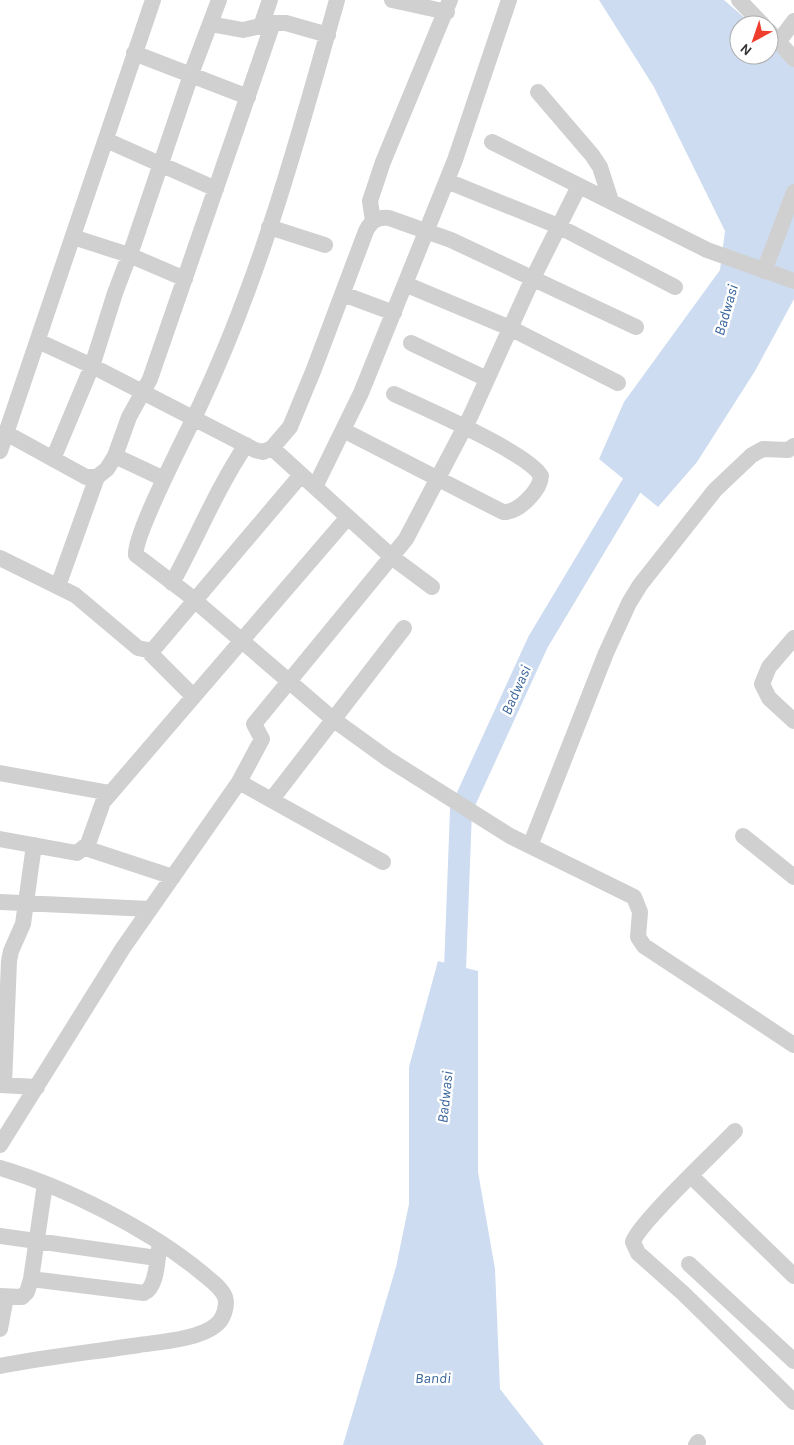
<svg xmlns="http://www.w3.org/2000/svg" width="794" height="1445" viewBox="0 0 794 1445" font-family="Karla,sans-serif">
	<rect width="100%" height="100%" fill="#fff"/>
	<path fill="#cddcf0" d="M599 0H724L753 25H739V55H769V38L794 65V299L755 371 697 462 658 507 599 459 624 402 720 270 725 231 654 87Z
		M438 961 478 971V1172L495 1269 500 1389 544 1445H343L396 1267 409 1204V1067Z"/>
	<g fill="none" stroke-linecap="round" stroke-linejoin="round">
		<path stroke="#cddcf0" stroke-width="22" d="M454 996 461 810 538 642 647 460"/>
		<path stroke="#d0d0d0" stroke-width="16" d="M337 0C299 136 261 275 201 403 190 428 133 535 136 555L186 593 334 720 388 759 510 836 634 897 640 912 638 937 644 946 794 1045
			M392 0 447 12
			M739 0 763 25
			M210 24 243 30 273 23H286L328 35
			M261 26 270 0
			M769 31 794 59
			M779 41 794 21
			M134 53 248 97
			M538 92 592 155 600 167 611 201
			M106 140 216 189
			M492 142 707 250 794 281
			M447 181 558 226 675 287
			M373 221 370 201 383 162 450 0
			M269 227 325 245
			M73 237 129 255 185 279
			M764 271 794 192
			M405 284 510 328 618 383
			M343 294 394 313
			M38 341 92 366 255 450 263 452 272 448 290 427 314 369 366 231C371 221 377 217 389 218L451 240 636 327
			M411 343 487 379
			M345 431 503 512C518 513 540 491 541 476 529 453 422 407 394 394
			M6 433 86 477H97L107 469 115 456 129 417 150 379 273 23
			M272 448 393 558 432 587
			M0 451 153 0
			M115 456 164 479
			M53 459 92 366 115 293 134 243 194 66 219 0
			M315 487 361 393 455 160 509 0
			M0 558 75 595 138 648 152 651 301 475
			M172 583C197 538 217 488 246 445
			M58 586 97 477
			M794 638 769 667 762 684 769 698 794 721
			M148 651 193 696
			M0 773 110 793
			M239 782 383 862
			M272 799 404 628
			M743 836 794 877
			M0 839 77 853 88 844 103 802 348 517
			M530 846 606 653 629 603 640 585 715 490 752 455 763 449 788 450 794 446
			M85 848 173 877
			M0 902 150 909
			M0 1085 37 1087
			M4 1085 9 961 11 951 23 924 34 845
			M735 1131C717 1150 638 1224 633 1242L638 1253 684 1294 794 1402
			M0 1145 123 948 239 782 262 739 254 724 406 539 471 415 532 280 579 186
			M0 1168C65 1187 149 1229 202 1273 210 1280 221 1287 225 1297 228 1306 223 1320 216 1325 200 1339 160 1342 139 1345 93 1352 46 1357 0 1366
			M691 1176 794 1276
			M0 1236 157 1258
			M689 1264 794 1361
			M31 1279 144 1293C158 1287 157 1256 160 1243
			M0 1296 22 1297 27 1292 31 1279 45 1184
			M0 1329 6 1297
			M696 1445 698 1442"/>
	</g>
	<g text-anchor="middle" dominant-baseline="central" stroke-width="5" stroke-linejoin="round" paint-order="stroke">
		<g font-size="15" font-style="italic" fill="#3a669b" stroke="#fff">
			<text transform="translate(726 310) rotate(-74)">Badwasi</text>
			<text transform="translate(516 690) rotate(-66)">Badwasi</text>
			<text transform="translate(445 1097) rotate(-84)">Badwasi</text>
			<text x="433" y="1378">Bandi</text>
		</g>
	</g>
	<g transform="translate(754 40) rotate(220)"><circle r="24" fill="#ffffff" stroke="#adadad"/>
	<path d="M0-4L9 19L0 12L-9 19Z" fill="#f03e2e"/>
	<text y="-8" font-size="14" font-weight="bold" text-anchor="middle" fill="#333333">N</text>
	</g>
</svg>
